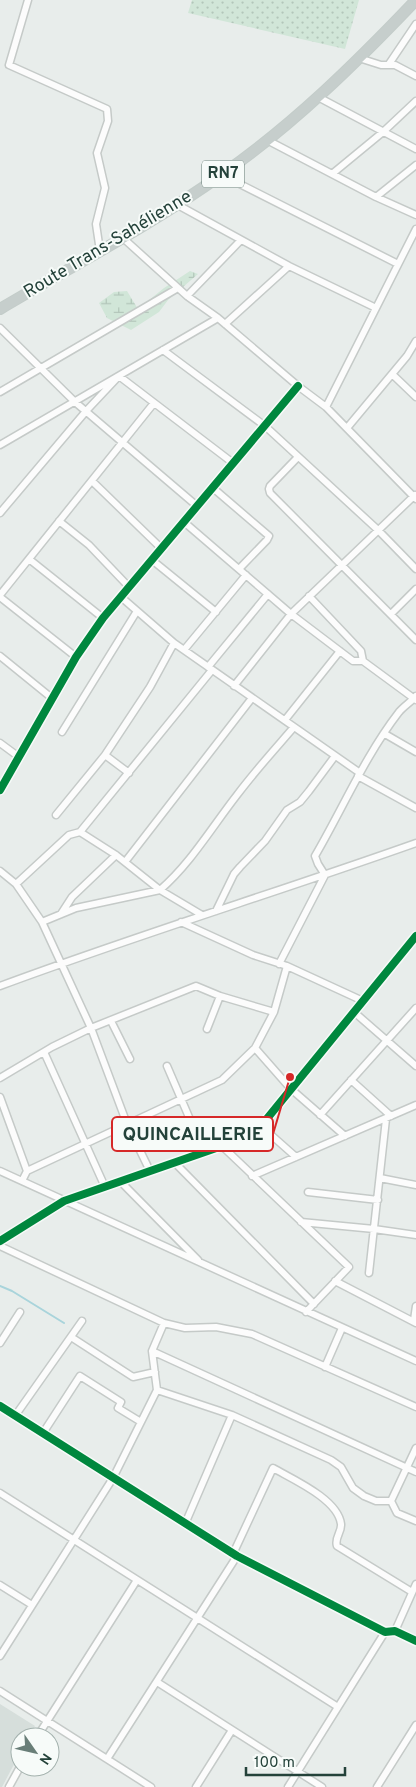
<svg xmlns="http://www.w3.org/2000/svg" width="416" height="1787" viewBox="0 0 416 1787" font-family="Overpass,sans-serif">
	<defs>
		<pattern id="grass-dots" width="8" height="8" patternUnits="userSpaceOnUse" patternTransform="scale(1.25)"><rect width="8" height="8" fill="#d1e6d8"/><path d="M2 2h.1M6 6h.1" fill="none" stroke="#b3c6ba" stroke-width="1.8" stroke-linecap="round"/></pattern>
		<pattern id="wetland-marsh" width="20" height="14" patternUnits="userSpaceOnUse" patternTransform="scale(1.25)"><rect width="20" height="14" fill="#d1e6d8"/><path d="M1 5h8M5 5V1M11 12h8M15 12V8" fill="none" stroke="#b3c6ba"/></pattern>
	</defs>
	<rect width="100%" height="100%" fill="#e8edeb"/>
	<path fill="#d6dedb" d="M0 1704 35 1726 29 1737H20V1753L2 1787H0Z"/>
	<path fill="url(#grass-dots)" d="M192 0H359L345 49 188 13Z"/>
	<path fill="url(#wetland-marsh)" d="M190 271 198 274 168 300 159 312 131 330 107 318 99 303 114 292 127 291 138 309 164 288Z"/>
	<g fill="none" stroke-linecap="round" stroke-linejoin="round">
		<path stroke="#a9d4db" stroke-width="2" d="M0 1286 12 1291 64 1323"/>
		<g stroke="#c5cac8" stroke-width="9">
			<path id="minor" d="M28 0 9 65 107 109 108 121 97 153 105 188 96 224 100 251
				M359 58 381 65H395L416 76
				M389 64 416 24
				M318 97 416 149
				M267 140 376 197 416 215
				M332 174 383 132 416 101
				M222 175 398 264
				M376 197 416 165
				M176 204 289 266 376 308
				M123 238 187 296 218 318 298 386 326 407 416 499
				M187 296 241 240
				M225 324 289 266
				M0 328 75 402 197 506
				M163 350 265 426 378 530 416 569
				M392 374 416 397
				M0 392 178 288
				M326 407 416 229
				M347 428 407 356 416 341
				M0 445 218 318
				M298 457 270 486 269 489 270 493 416 640
				M92 481 162 549
				M213 488 269 536 267 540 239 569
				M0 513 87 410 119 376 233 463
				M59 521 89 545 129 587
				M184 522 291 614 353 661H363
				M29 559 103 618
				M152 560 216 612
				M0 595 154 403
				M309 596 361 651 363 661 416 700
				M0 597 76 657
				M121 597 174 643 360 773
				M391 614 416 589
				M184 650 246 575
				M0 656 53 699
				M208 667 268 594
				M234 686 291 614 415 495
				M285 720 340 651
				M62 732 137 611
				M385 734 416 752
				M0 743 19 757
				M105 755 129 773
				M358 776 416 808
				M0 790 76 657 103 618 298 386
				M56 815 105 755 150 687 174 643
				M80 832 116 855 160 890 202 915
				M125 862 252 698
				M0 871 16 884 42 922 91 1028 127 1124 150 1171
				M16 884 69 835 80 832 212 670
				M216 911 234 874 240 867 265 841 287 810 300 802 309 791 335 756
				M61 914 72 897 116 855
				M42 922 76 908 160 890C191 863 212 827 237 795 255 771 275 749 294 727
				M181 922 253 955 287 966 363 1001
				M279 964 325 875 318 864 315 856C343 808 365 756 399 712 404 706 411 702 416 696
				M0 986C137 935 278 892 416 843
				M354 1012 416 1066
				M111 1021 130 1059
				M207 1029 220 996
				M255 1048 291 1089 345 1136
				M44 1052 105 1187
				M167 1066 204 1152
				M0 1078 52 1047 91 1028 196 986 220 996 274 1012
				M351 1080 391 1116
				M0 1097 27 1171
				M320 1115 416 1008
				M261 1126 296 1157
				M222 1146 349 1267 306 1312
				M175 1163 314 1304
				M0 1171 416 1361
				M252 1176 416 1105
				M380 1178 416 1185
				M22 1181 27 1171 222 1080 255 1048 274 1012 287 966
				M120 1181 198 1260
				M308 1192 378 1200
				M301 1222 374 1229 416 1235
				M0 1246 164 1323 185 1328 216 1327 252 1334 416 1407
				M369 1273 386 1119
				M335 1281 416 1323
				M414 1320 416 1306
				M164 1323 152 1351 157 1390 232 1415 331 1460 341 1467 353 1488 364 1496 376 1501H391
				M71 1337 133 1377 155 1372
				M0 1343 20 1312
				M152 1351 416 1472
				M325 1367 342 1328
				M0 1406 237 1556 385 1632 395 1631 416 1641
				M15 1416 82 1321
				M43 1433 80 1376 121 1402 118 1408 141 1422
				M416 1448 391 1501 397 1513 416 1521
				M0 1493 338 1707
				M185 1524 232 1415
				M233 1554 273 1468C292 1479 338 1499 341 1524 342 1532 334 1538 337 1546L412 1592
				M0 1585 32 1605
				M395 1631 416 1584
				M0 1656 113 1478 157 1390
				M157 1682 322 1787
				M0 1691 151 1787
				M37 1737 137 1580
				M107 1759 237 1556
				M9 1787 20 1767
				M196 1787 232 1730
				M288 1787 385 1632
				M377 1787 416 1725"/>
		</g>
		<g stroke="#c5cac8" stroke-width="10">
			<path id="tertiary" d="M0 1241 64 1201 222 1146 247 1135 261 1126 416 936"/>
		</g>
		<g stroke="#c3ccc9" stroke-width="12">
			<path id="trunk" d="M0 309C74 265 151 225 221 175 293 125 356 63 416 0"/>
		</g>
		<use href="#minor" stroke="#fcfcfc" stroke-width="6"/>
		<use href="#tertiary" stroke="#fcfcfc" stroke-width="8"/>
		<use href="#trunk" stroke="#c6cecc" stroke-width="10"/>
		<g stroke="#f7fbf9" stroke-width="11">
			<path id="cycleway" d="M0 790 76 657 103 618 298 386
				M0 1241 64 1201 222 1146 247 1135 261 1126 416 936
				M0 1406 237 1556 385 1632 395 1631 416 1641"/>
		</g>
		<use href="#cycleway" stroke="#00873e" stroke-width="8"/>
	</g>
	<g text-anchor="middle" dominant-baseline="central" stroke-width="4" stroke-linejoin="round" paint-order="stroke">
		<rect fill="#f7fbf9" stroke="#637a73" stroke-width="1" x="202" y="160.5" width="42" height="27" rx="4"/>
		<g font-size="16" font-weight="bold" fill="#24423a">
			<text x="223" y="174">RN7</text>
		</g>
		<g font-size="18" fill="#24423a" stroke="#f7fbf9">
			<text transform="translate(108 245) rotate(-31)">Route Trans-Sahélienne</text>
		</g>
	</g>
	<path fill="none" stroke="#d62828" stroke-width="2" d="M290 1077L273 1134"/>
	<circle fill="#d62828" stroke="#f7fbf9" stroke-width="2" cx="290" cy="1077" r="5"/>
	<rect fill="#f7fbf9" stroke="#d62828" stroke-width="2" x="112" y="1117" width="161" height="34" rx="5"/>
	<g font-size="19" text-anchor="middle" font-weight="bold" fill="#24423a">
		<text x="193" y="1140">QUINCAILLERIE</text>
	</g>
	<g transform="translate(35 1752) rotate(124)"><circle r="24" fill="#f7fbf9" stroke="#a3b1ad"/>
	<path d="M0-4L9 19L0 12L-9 19Z" fill="#697e78"/>
	<text y="-8" font-size="14" font-weight="bold" text-anchor="middle" fill="#24423a">N</text>
	</g>
	<path d="M246 1767v8h99v-8" fill="none" stroke="#24423a" stroke-width="2.5"/>
	<text x="254" y="1767" font-size="15" fill="#24423a" stroke="#f7fbf9" stroke-width="4" paint-order="stroke">100 m</text>
</svg>
